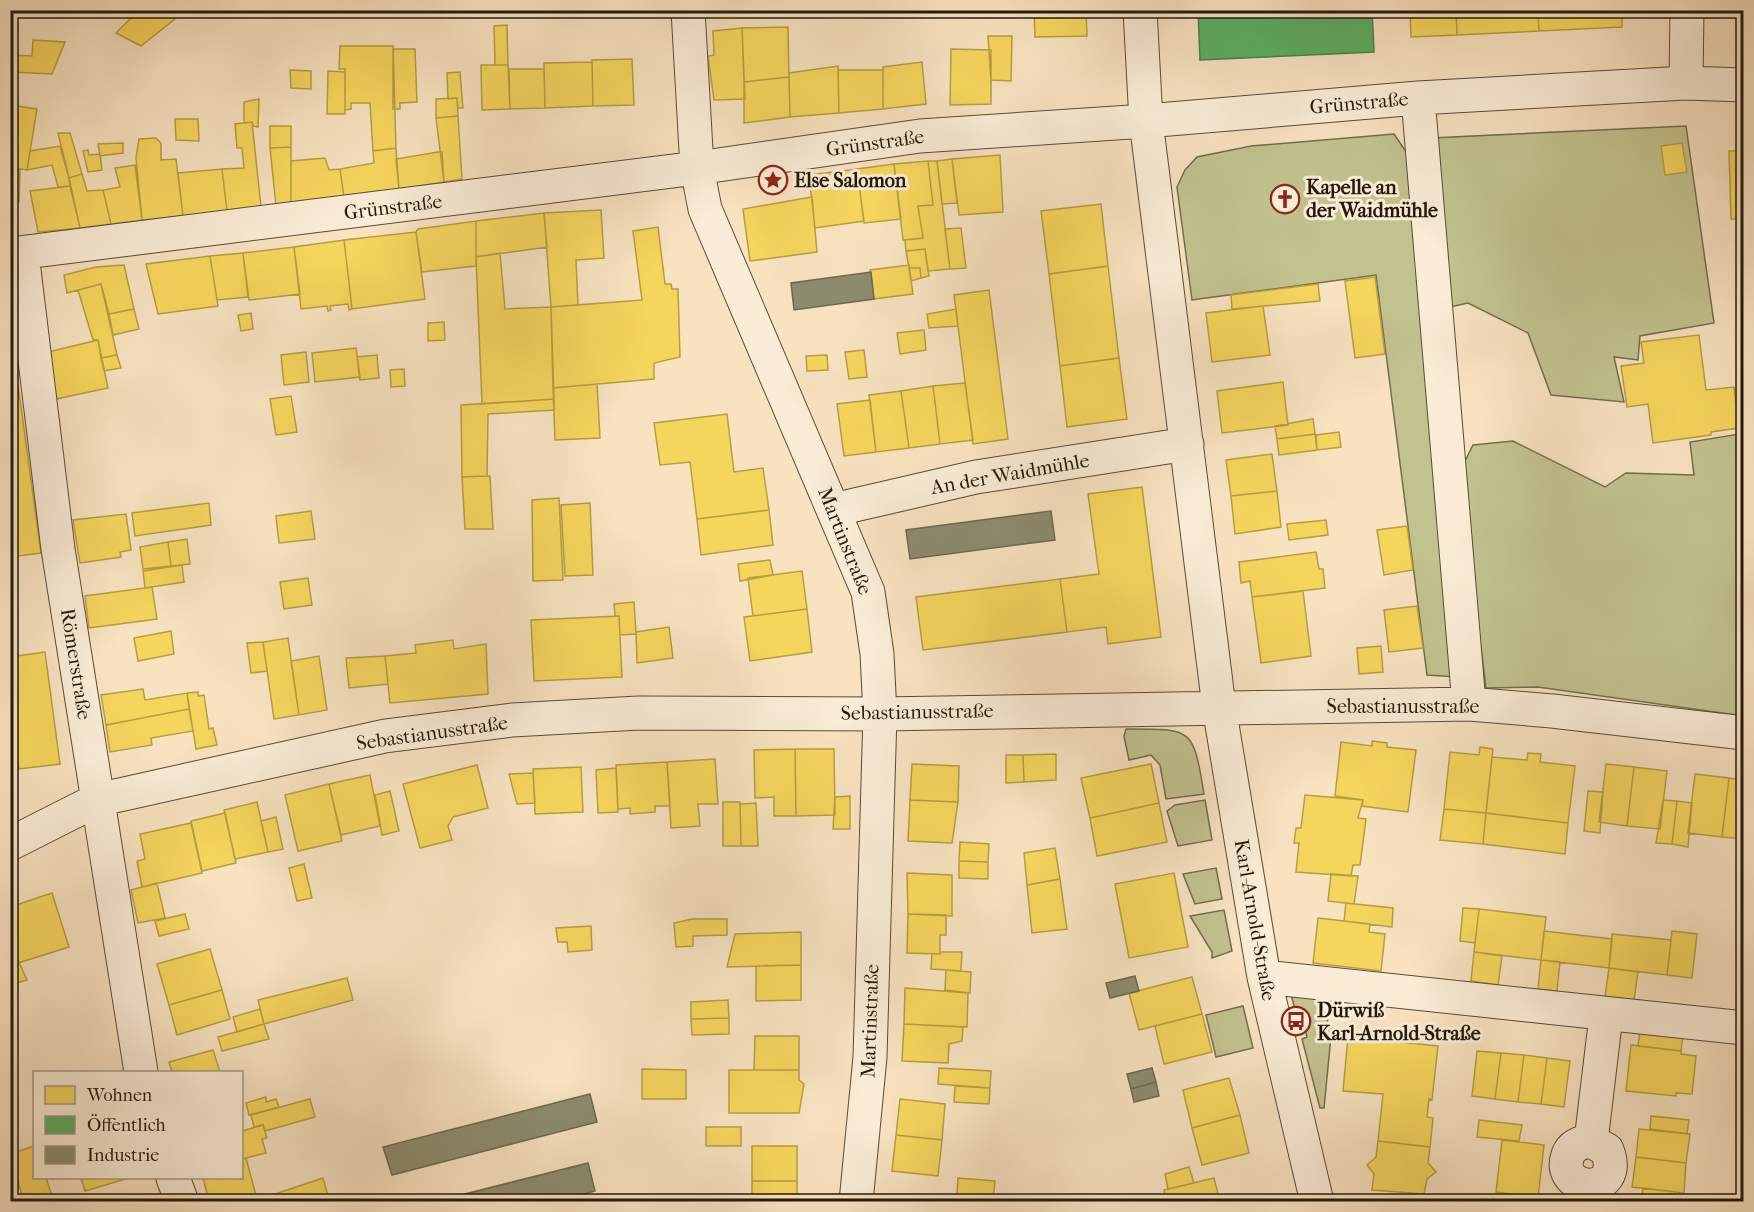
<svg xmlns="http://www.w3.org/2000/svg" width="1754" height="1212" viewBox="0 0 1754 1212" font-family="'IM FELL French Canon',serif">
	<rect width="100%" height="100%" fill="#f8e2c0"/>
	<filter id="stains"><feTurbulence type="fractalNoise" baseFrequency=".00333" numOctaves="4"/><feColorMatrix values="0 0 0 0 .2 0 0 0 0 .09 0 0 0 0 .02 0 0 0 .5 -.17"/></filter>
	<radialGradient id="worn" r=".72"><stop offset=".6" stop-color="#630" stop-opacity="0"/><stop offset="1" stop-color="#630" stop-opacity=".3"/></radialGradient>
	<path fill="#c2c28f" stroke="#726e4c" stroke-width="1.5" d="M1686 126 1714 323 1640 336 1638 360 1614 357 1624 402 1551 395 1528 333 1468 303 1445 308 1431 138Z
		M1394 134 1411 159 1457 677 1427 675 1376 275 1192 300 1177 187 1185 170 1197 157 1251 146Z
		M1739 434 1744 460 1743 716 1538 687 1486 688 1459 473 1473 445 1513 441 1605 487 1626 473 1694 475 1690 442Z
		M1126 729C1193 729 1193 727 1204 794L1166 799 1160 765 1151 755 1129 760 1124 736Z
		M1205 800 1212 840 1178 846 1167 811 1175 805Z
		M1216 868 1222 899 1195 904 1183 874Z
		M1224 910 1232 951 1212 958V952L1190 916Z
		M1290 991 1331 996 1327 1025 1332 1026 1324 1108H1320L1302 1039 1307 1037 1301 1013H1296Z
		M1243 1006 1253 1048 1216 1057 1206 1015Z"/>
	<path fill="#f6d55c" stroke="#b79d43" stroke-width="1.5" d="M139 10H186L141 46 116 33Z
		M1034 10H1086L1087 36 1035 37Z
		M1410 10H1456L1457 35 1411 37Z
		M1456 10H1538L1539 31 1457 35Z
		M1538 10H1622V27L1539 31Z
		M507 25 508 65H495L494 26Z
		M788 27 789 77 744 82 742 28Z
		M742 28 745 99 714 100 708 56 714 55 713 31Z
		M988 36H1012L1011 81 991 80Z
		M33 40 65 42 52 74 11 72 10 79V55L32 56Z
		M340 46H393L396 148 373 151 370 103H351V109L345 110V69H339Z
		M393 49H415L417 102 400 103V109H393Z
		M951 49 991 50V104L950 105Z
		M632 59 634 105 593 106 592 60Z
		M592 62 593 106 545 108 544 63Z
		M922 62 926 104 883 109V67Z
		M481 65H508L510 109 482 110Z
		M838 66 839 113 790 117 789 73Z
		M509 69H544L545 108 510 109Z
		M290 70 311 71V89L291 88Z
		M838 70H883V109L839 113Z
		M328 71 345 72V114H327Z
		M460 72 463 108H458L457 98 448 99 447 73Z
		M789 77 790 117 744 123V82Z
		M457 98 458 116 436 118V99Z
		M259 99 258 127 253 126 252 122 244 123V102Z
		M10 105 37 109 27 170 10 167Z
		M458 116 462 179 444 182 436 118Z
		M175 119H198L199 141 176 140Z
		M252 122 261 207 227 211 222 169 244 168 242 148H237L235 124Z
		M270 126H291V147L270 148Z
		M58 133H70L82 174 69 178Z
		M156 138 161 143V160L176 159 183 216 142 220 136 158 139 139Z
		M123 143V153L100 156 98 144Z
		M1682 143 1687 172 1665 175 1661 146Z
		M60 146 69 178 70 186 58 187 52 165 27 170 30 151Z
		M291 147V205L276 206 270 148Z
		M396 148 399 189 344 197 340 169 374 163 373 151Z
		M88 150 89 155 100 154 102 170 88 172 83 151Z
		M1729 151H1744V219H1731Z
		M438 152H442L444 182 399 189 396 159Z
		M1000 155 1003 212 959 215 952 159Z
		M325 158 329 170 340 169 344 197 291 205V161Z
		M952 159 957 203 942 204 937 161Z
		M928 161H937L950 269 928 271 925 249 906 251 905 240 923 238 918 206 933 205Z
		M928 161 933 205 918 206 923 238 903 240 894 164Z
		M894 164 901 219 864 223 857 169Z
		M135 165 142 220 111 224 103 190 120 187 115 168Z
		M222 169 227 211 183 216 178 173Z
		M857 169 864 221 815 228 809 175Z
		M10 170H20L19 202 10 201Z
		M82 174 87 191 103 190 111 224 80 228 69 178Z
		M70 186 80 228 38 232 30 191Z
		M812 197 817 252 750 261 743 209Z
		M1101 204 1108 266 1049 274 1041 211Z
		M601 210 604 258 576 260 578 305 551 307 544 213Z
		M544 213 547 247 476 257V221Z
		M476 221V266L422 272 416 232 418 229Z
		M658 227 665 284H671L672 289H678L680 357 654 363V379L553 388 551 307 642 300 633 231Z
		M961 228 966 268 950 269 945 229Z
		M416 232 425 299 352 309 344 240Z
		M344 240 352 309 349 310 348 304 330 306 331 310 328 311 327 306 301 309 294 247Z
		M294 247 300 294 249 300 243 253Z
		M925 249 929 276 921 278 920 268H909L906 251Z
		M243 253 248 297 217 300 210 256Z
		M500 253 505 309 551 307 554 399 482 404 476 257Z
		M210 256 218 306 158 314 146 264Z
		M124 265 134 309 109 314 101 284 67 293 64 275 96 267Z
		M909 265 913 294 874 299 870 270Z
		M1108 266 1119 358 1060 366 1049 274Z
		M909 268H920L921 278 911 281Z
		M1375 277 1385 354 1355 358 1345 281Z
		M101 284 117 355 101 358 98 340H93L78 290Z
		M1318 284 1320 301 1232 309 1231 295Z
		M989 290 1008 439 973 444 954 295Z
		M1263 306 1270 355 1212 362 1206 313Z
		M134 309 139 329 113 335 109 314Z
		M956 309 958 326 929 328 927 314Z
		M251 313 253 329 241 331 238 315Z
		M444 322 445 340 428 341V323Z
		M924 330 926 350 900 354 897 333Z
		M1699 335 1706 390 1734 387 1739 428 1711 432V435L1653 443 1648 404 1627 407 1621 366 1644 363 1641 342Z
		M98 340 108 388 56 399 48 352Z
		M356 348 360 377 315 382 312 353Z
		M864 350 867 377 849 379 845 352Z
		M306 352 309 382 284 385 281 355Z
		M117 355 121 368 104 371 101 358Z
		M377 355 379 378 360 380 357 357Z
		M827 355 828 370 807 371 806 356Z
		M1119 358 1127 419 1067 427 1060 366Z
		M404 369 405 386 391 387 390 370Z
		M1283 382 1288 425 1222 433 1217 391Z
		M965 383 973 440 940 444 933 386Z
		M597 384 600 438 555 440 553 388Z
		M18 385 41 553 10 557V386Z
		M933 386 940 444 909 448 901 391Z
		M901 391 909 448 876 452 869 395Z
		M291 396 297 432 276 435 270 399Z
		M554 399V410L488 414 487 476 462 477 461 405Z
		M870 400 876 452 844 456 837 404Z
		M727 414 734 472 763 468 769 510 697 519 690 462 660 465 654 423Z
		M1313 419 1315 434 1277 439 1275 426Z
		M1339 432 1341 447 1317 450 1316 435Z
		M1315 434 1317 450 1279 455 1277 439Z
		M1272 454 1277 491 1231 496 1226 460Z
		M487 476H490L493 529H465L462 477Z
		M1142 487 1161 637 1108 644 1106 627 1067 632 1060 579 1099 574 1088 494Z
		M1277 491 1281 527 1235 534 1231 496Z
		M559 498 563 580 533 581 532 500Z
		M209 503 211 525 135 536 132 513Z
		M590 503 593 575 565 576 561 505Z
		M769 510 773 545 701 555 697 519Z
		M311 511 315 539 279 543 276 516Z
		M126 514 131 550 120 552 121 557 80 563 73 520Z
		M1326 520 1328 535 1289 540 1287 524Z
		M1407 526 1413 570 1384 575 1377 530Z
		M187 539 190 564 171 566 168 542Z
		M168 542 171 566 143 569 140 547Z
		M1316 552 1319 569H1323L1325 588 1252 597 1250 581 1241 583 1239 562Z
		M770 560 773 575 740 581 738 564Z
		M182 565 184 582 145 588 143 571Z
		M802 571 807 609 753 616 748 578Z
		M308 578 312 605 284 609 280 582Z
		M1060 579 1067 632 923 650 916 597Z
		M152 587 157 619 89 628 85 596Z
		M1303 591 1311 656 1261 663 1252 597Z
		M634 602 636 634 620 635 619 616H615L614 604Z
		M1417 606 1423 648 1389 652 1384 610Z
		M807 609 812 652 750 661 744 617Z
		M619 616 622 677 534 681 531 620Z
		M669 627 673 658 637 663 636 632Z
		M171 631 174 654 138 661 134 638Z
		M288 638 299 715 274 719 263 642Z
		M453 640 454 649 486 644 488 694 390 703 385 656 416 653 415 645Z
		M263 642 267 671 251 673 247 643Z
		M1381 646 1383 672 1359 674 1357 648Z
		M45 652 60 764 19 769 10 707V657Z
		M319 656 327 710 299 715 291 661Z
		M385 656 388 684 349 688 346 658Z
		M143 689 145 700 187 693 189 709 106 725 101 695Z
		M198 692V696L204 695 209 729 213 728 217 745 196 749 187 693Z
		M189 709 193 731 151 738 152 745 110 752 106 725Z
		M1372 741 1387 743V747L1416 750 1408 812 1362 806 1363 800 1335 796 1341 742 1372 746Z
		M1480 747 1493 749 1486 813 1444 809 1450 752 1479 755Z
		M795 749 796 816H774V797L755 798 754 750Z
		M795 749H834L835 815 796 816Z
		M1528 753 1541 754 1540 762 1575 766 1568 823 1486 813 1492 757 1527 760Z
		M1056 754V780L1024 782 1023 755Z
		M1006 755H1023L1024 782 1006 783Z
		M715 759 718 804H698L700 826 671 828 667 762Z
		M667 762 670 806H655V812L630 814V808L618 809 616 765Z
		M912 764 959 766 958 802 910 800Z
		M1151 764 1159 803 1090 818 1081 778Z
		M1606 764 1634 767 1627 826 1599 822Z
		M477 765 488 808 453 817 448 826 452 840 420 848 403 784Z
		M581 767 583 812 535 814 533 769Z
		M1634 767 1667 771 1660 829 1627 826Z
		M616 768 618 812 598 813 596 770Z
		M533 773 535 803 517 804 509 774Z
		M1695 774 1729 778 1722 837 1688 833Z
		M370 775 380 826 341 835 329 784Z
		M1729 778 1744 780V839L1722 837Z
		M329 784 342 841 298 851 285 795Z
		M390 791 399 831 382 835 375 795Z
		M1588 791 1603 792 1600 833 1584 831Z
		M1305 795 1363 800 1358 818 1366 819 1360 865H1353L1351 876 1296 872 1299 843H1294L1296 828H1301Z
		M850 796V829H833L835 797Z
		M910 800 958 802 952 843 908 841Z
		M1663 800 1677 801 1672 844 1656 843Z
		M1677 801 1692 803 1688 847 1672 844Z
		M257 802 268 852 235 859 224 810Z
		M723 802H740L741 846H723Z
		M756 803 758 846H741L740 804Z
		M1159 803 1167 842 1097 856 1090 818Z
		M1444 809 1486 813 1483 844 1440 840Z
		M225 813 236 863 202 871 191 821Z
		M1486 813 1568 823 1565 854 1483 844Z
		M276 817 283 849 268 852 261 821Z
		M191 823 202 873 142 887 137 861 145 859 140 834Z
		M960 842 989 844 988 862 959 861Z
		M1055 848 1060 879 1027 885 1024 853Z
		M959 861 988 862V879L959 878Z
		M304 864 312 898 297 901 289 868Z
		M907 873 952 875V916L908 914Z
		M1174 873 1188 947 1129 958 1115 884Z
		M1331 874 1358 876 1354 904 1328 901Z
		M1060 879 1067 929 1032 933 1027 885Z
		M157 883 165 918 138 923 131 890Z
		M52 893 69 947 18 963 10 942V907Z
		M1346 903 1393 908 1392 927 1344 921Z
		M1463 908 1479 909 1475 943 1460 941Z
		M1479 909 1546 917 1541 960 1474 952Z
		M185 914 189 929 159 936 155 921Z
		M908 914 946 915V935H940V954L907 953Z
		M1318 918 1370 924 1369 932 1385 934 1381 971 1313 963Z
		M692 919H727V935L693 936V946L676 947 674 923Z
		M591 926 592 950 568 952 567 942H558L556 928Z
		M1544 931 1612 939 1609 968 1541 960Z
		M1672 931 1697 934 1692 978 1667 975Z
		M801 932V965L727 967 735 934Z
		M1612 934 1671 940 1667 975 1609 968Z
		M10 942 27 980 10 985Z
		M210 949 222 990 169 1005 157 964Z
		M940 952H962L961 971 931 969 932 954H940Z
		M1474 952 1502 956 1498 985 1471 981Z
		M1541 960 1560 962 1557 991 1538 989Z
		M801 965V1000L756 1001V966Z
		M1609 968 1638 972 1634 1000 1605 997Z
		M946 970 971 972 970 993 945 990Z
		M1192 977 1202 1014 1139 1030 1129 993Z
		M347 978 353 1000 264 1024 258 1000Z
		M905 988 968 993 967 1027 904 1024Z
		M222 990 230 1019 177 1035 169 1005Z
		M728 1000 729 1018 691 1019V1002Z
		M260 1009 264 1024 237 1032 233 1017Z
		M1202 1014 1212 1052 1164 1064 1155 1026Z
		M729 1018V1034L692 1035 691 1019Z
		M264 1024 269 1039 222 1051 218 1037Z
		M904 1024 963 1027 962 1041 949 1044 948 1063 902 1061Z
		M1640 1030 1683 1036 1681 1051 1638 1046Z
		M755 1036H799V1070H754Z
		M1348 1037 1438 1046 1432 1100 1429 1099 1427 1117 1433 1118 1430 1147 1378 1141 1383 1094 1343 1091Z
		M1631 1045 1681 1051V1054L1696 1056 1692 1094 1676 1093V1096L1626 1091Z
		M213 1050 220 1072H172L169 1062Z
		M1477 1051 1501 1053 1495 1099 1472 1096Z
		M1501 1053 1524 1055 1518 1102 1495 1099Z
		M1524 1055 1547 1058 1541 1104 1518 1102Z
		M1547 1058 1570 1061 1564 1107 1541 1104Z
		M939 1068 991 1071 990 1088 938 1084Z
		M642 1069 686 1070V1099H642Z
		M729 1070H799V1080L804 1084 799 1113H729Z
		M1229 1078 1240 1115 1192 1128 1183 1090Z
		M955 1086 990 1088 989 1104 954 1102Z
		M266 1097V1102L276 1099 279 1107 249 1115 246 1103Z
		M310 1099 315 1117 265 1131 263 1125 254 1127 251 1115Z
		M900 1099 945 1104 942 1140 896 1135Z
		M1240 1115 1249 1153 1202 1165 1192 1128Z
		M1651 1116 1689 1120 1687 1134 1650 1129Z
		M1479 1120 1522 1125 1519 1141 1477 1137Z
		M263 1125 267 1138 262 1139 266 1153 242 1159V1131Z
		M706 1127H741V1146H706Z
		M1639 1129 1690 1134 1686 1163 1636 1157Z
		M896 1135 942 1140 938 1176 892 1171Z
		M1502 1140 1544 1145 1538 1198 1496 1192Z
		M1378 1141 1430 1147 1428 1163 1436 1172 1427 1179 1424 1194 1372 1190 1374 1174 1367 1165 1376 1157Z
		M34 1146V1178H46L54 1202H24L10 1154Z
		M752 1146H797V1181H752Z
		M1636 1157 1686 1163 1684 1193 1632 1187Z
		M246 1158 257 1199 209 1202 203 1178H242V1159Z
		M1189 1167 1194 1183 1168 1189 1165 1174Z
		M81 1178H129L85 1191Z
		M323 1178 328 1196 308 1202H268L266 1197Z
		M958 1178 995 1181 993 1199 957 1195Z
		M1214 1178 1220 1202H1166L1164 1190Z
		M752 1181H797V1202H752Z
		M1643 1188 1675 1192 1674 1202H1641Z"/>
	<path fill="#5aae61" stroke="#4a8147" stroke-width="1.5" d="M1198 10H1372L1374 52 1200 60Z
		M1276 188 1294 191 1293 193 1296 194 1295 204 1292 203 1291 207 1273 204Z"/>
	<path fill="#8c8c6e" stroke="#6c6a50" stroke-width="1.5" d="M871 272 874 299 794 310 791 283Z
		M1051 511 1055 540 910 559 906 530Z
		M1135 976 1139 991 1110 998 1106 983Z
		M1152 1068 1156 1082 1131 1089 1127 1074Z
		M1156 1082 1159 1096 1134 1102 1131 1089Z
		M590 1094 597 1122 392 1175 383 1147Z
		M588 1163 595 1191 555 1202H433Z"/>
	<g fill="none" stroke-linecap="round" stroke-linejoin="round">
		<g stroke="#584b38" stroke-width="35">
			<path id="street" d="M688 10 697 168 705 209 868 592 877 654 880 714 870 1057 856 1202
				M1140 10 1146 121 1219 707 1264 977 1317 1202
				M1686 83 1687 10
				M1418 98 1469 704
				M10 254 697 168 920 136 1146 121 1418 98 1686 83 1744 85
				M22 254 58 549 141 1072
				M833 510 976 477 1187 444
				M10 844 97 800 385 736 512 720 639 713 880 714 1469 704 1552 711 1744 733
				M1264 977 1744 1028
				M1591 1141 1607 1150C1626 1199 1554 1193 1568 1155 1572 1145 1581 1142 1591 1141L1606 1016
				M173 1178 182 1202"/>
		</g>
		<use href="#street" stroke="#faecd6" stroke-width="33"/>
	</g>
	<defs>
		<g id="sight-ring" transform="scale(1.5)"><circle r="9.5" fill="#faecd6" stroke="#8f2418" stroke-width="1.5"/><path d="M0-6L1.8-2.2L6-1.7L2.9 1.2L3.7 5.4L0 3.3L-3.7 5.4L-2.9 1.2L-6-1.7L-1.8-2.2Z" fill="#8f2418"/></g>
		<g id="church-ring" transform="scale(1.5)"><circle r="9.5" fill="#faecd6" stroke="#8f2418" stroke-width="1.5"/><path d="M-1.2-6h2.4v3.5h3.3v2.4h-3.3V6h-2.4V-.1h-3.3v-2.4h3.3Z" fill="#8f2418"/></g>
		<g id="bus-ring" transform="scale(1.5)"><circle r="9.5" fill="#faecd6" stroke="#8f2418" stroke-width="1.5"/><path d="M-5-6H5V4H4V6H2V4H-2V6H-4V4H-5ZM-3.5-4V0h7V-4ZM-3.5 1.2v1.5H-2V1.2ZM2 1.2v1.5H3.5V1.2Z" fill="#8f2418"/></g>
	</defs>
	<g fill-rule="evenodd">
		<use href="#sight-ring" x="773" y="180"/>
		<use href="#church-ring" x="1285" y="199"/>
		<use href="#bus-ring" x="1296" y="1021"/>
	</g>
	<g text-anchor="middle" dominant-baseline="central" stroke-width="6" stroke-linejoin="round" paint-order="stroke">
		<g font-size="20" fill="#23190a" stroke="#faecd6">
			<text transform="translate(1359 103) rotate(-5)">Grünstraße</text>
			<text transform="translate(875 143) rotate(-8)">Grünstraße</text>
			<text transform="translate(393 207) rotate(-7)">Grünstraße</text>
			<text transform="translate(1010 474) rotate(-10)">An der Waidmühle</text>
			<text transform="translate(845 541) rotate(68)">Martinstraße</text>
			<text transform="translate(76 664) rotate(81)">Römerstraße</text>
			<text x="1403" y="706">Sebastianusstraße</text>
			<text transform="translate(917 712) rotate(-1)">Sebastianusstraße</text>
			<text transform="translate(432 733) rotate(-8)">Sebastianusstraße</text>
			<text transform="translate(1255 920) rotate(80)">Karl-Arnold-Straße</text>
			<text transform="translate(870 1021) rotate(-88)">Martinstraße</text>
		</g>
		<g font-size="20" font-weight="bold" fill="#23190a" stroke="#faecd6" text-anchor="start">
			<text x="794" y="180">Else Salomon</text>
			<text x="1306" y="187">Kapelle an<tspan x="1306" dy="23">der Waidmühle</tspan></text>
			<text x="1317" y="1010">Dürwiß<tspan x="1317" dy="23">Karl-Arnold-Straße</tspan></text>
		</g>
	</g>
	<rect width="1754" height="1212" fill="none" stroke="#f8e2c0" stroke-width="36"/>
	<rect x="12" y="12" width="1730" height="1188" fill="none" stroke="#23190a" stroke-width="3"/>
	<rect x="18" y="18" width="1718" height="1176" fill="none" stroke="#23190a" stroke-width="1.5"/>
	<rect x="33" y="1071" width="210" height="108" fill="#faecd6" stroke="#a49884" stroke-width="1.5"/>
	<rect x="45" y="1086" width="30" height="18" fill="#f6d55c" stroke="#a49884" stroke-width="1.5"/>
	<text x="87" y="1101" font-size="18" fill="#23190a">Wohnen</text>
	<rect x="45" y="1116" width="30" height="18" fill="#5aae61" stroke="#a49884" stroke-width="1.5"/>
	<text x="87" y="1131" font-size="18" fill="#23190a">Öffentlich</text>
	<rect x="45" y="1146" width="30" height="18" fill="#8c8c6e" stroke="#a49884" stroke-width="1.5"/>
	<text x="87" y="1161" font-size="18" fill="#23190a">Industrie</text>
	<rect width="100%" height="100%" filter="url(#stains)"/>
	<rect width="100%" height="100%" fill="url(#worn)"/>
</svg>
